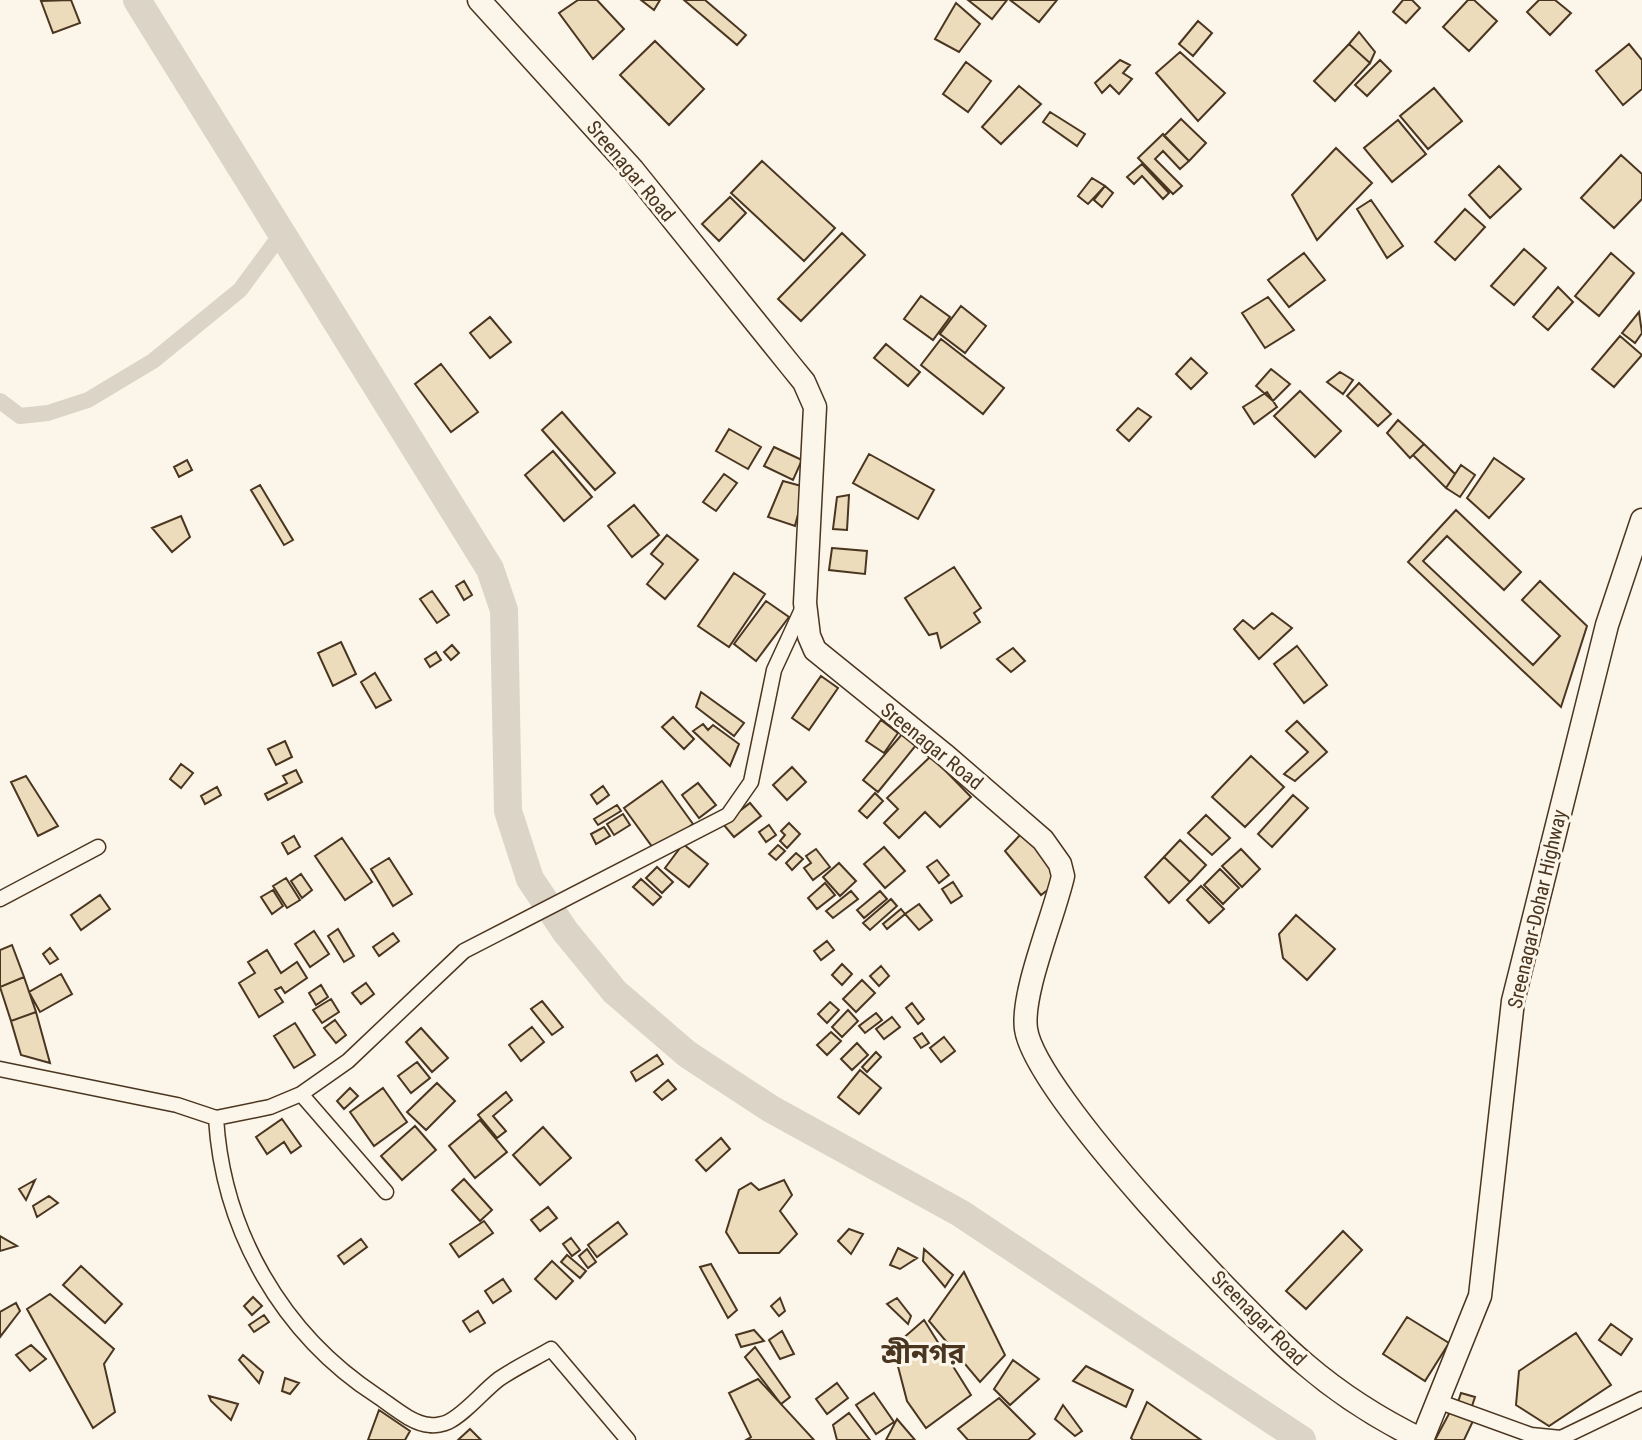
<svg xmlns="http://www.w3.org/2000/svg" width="1642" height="1440" viewBox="0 0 1642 1440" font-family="'Roboto Condensed','Noto Sans Bengali',sans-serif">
	<rect width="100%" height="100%" fill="#fbf6e9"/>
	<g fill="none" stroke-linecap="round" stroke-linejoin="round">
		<path stroke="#dcd4c6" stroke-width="16" d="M0 401 20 416 48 413 88 400 153 361 240 290 282 233"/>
		<path stroke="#dcd4c6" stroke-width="28" d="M137 0 490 569 504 610 508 811 530 879 565 931 615 992 687 1054 771 1109 960 1213 1302 1440"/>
	</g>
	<path fill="#ecdcbc" stroke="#4a3520" stroke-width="2" d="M71 0 80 23 53 33 41 1Z
		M578 0H597L624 29 593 59 559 13Z
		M641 0H660L654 10Z
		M684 0H705L746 35 737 45Z
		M968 0H1007L992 19Z
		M1010 0H1057L1039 22Z
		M1403 0H1412L1420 8 1406 23 1393 12Z
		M1468 0H1474L1497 21 1469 51 1443 27Z
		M1539 0H1555L1571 13 1550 35 1527 12Z
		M956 3 980 24 959 52 935 39Z
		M1198 21 1212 33 1193 56 1179 44Z
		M1359 32 1375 52 1370 63 1349 44Z
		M655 41 704 89 669 125 620 75Z
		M1349 44 1370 63 1335 101 1314 81Z
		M1629 44 1642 60V89L1623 105 1596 71Z
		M1180 52 1225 93 1198 121 1156 73Z
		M1120 60 1130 65 1123 73 1132 79 1119 94 1110 85 1102 93 1095 83Z
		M1380 60 1391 71 1367 96 1355 85Z
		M966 62 991 81 968 112 943 94Z
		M1019 86 1041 104 1001 144 982 127Z
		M1434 88 1462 121 1428 149 1400 116Z
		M1050 112 1085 134 1077 146 1043 122Z
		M1181 119 1206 143 1189 161 1164 136Z
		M1398 120 1426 154 1392 182 1364 148Z
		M1163 134 1189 161 1180 169 1163 151 1155 159 1182 186 1173 194 1138 158Z
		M1336 148 1372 183 1317 240 1292 195Z
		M1621 155 1642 174V199L1614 228 1581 198Z
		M762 161 835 228 804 261 731 193Z
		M1142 164 1169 193 1163 199 1142 176 1134 184 1127 177Z
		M1499 166 1521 189 1490 218 1469 195Z
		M1092 178 1105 186 1088 204 1078 196Z
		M1105 186 1113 193 1102 207 1094 200Z
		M730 197 746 213 719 241 702 224Z
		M1371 200 1403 246 1387 258 1357 209Z
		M1465 209 1485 227 1455 260 1435 242Z
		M842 233 865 255 801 321 778 299Z
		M1524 249 1546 268 1514 305 1491 286Z
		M1304 253 1325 280 1289 307 1268 280Z
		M1611 253 1634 273 1599 316 1575 296Z
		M1558 287 1573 302 1548 330 1533 317Z
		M921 296 950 317 933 340 904 319Z
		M1268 297 1294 330 1265 348 1242 313Z
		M961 306 986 326 965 353 940 334Z
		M1639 312 1642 333 1635 343 1622 333Z
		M490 317 511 342 490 358 470 333Z
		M1620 336 1642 355 1614 387 1592 369Z
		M941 339 1004 388 983 414 921 365Z
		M886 344 920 372 908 386 874 358Z
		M1191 358 1207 373 1191 389 1176 374Z
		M441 364 478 412 451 432 415 384Z
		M1271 369 1290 384 1273 401 1256 386Z
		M1340 372 1353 380 1343 394 1327 382Z
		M1359 383 1391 414 1378 426 1347 396Z
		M1300 391 1341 431 1315 457 1274 416Z
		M1267 392 1277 407 1254 424 1243 407Z
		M1138 408 1151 417 1129 441 1117 430Z
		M562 412 615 473 595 490 542 430Z
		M1398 420 1424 444 1410 458 1387 433Z
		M729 429 761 447 748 469 716 451Z
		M1424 444 1455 474 1446 488 1413 455Z
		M774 447 802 460 793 480 764 466Z
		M553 451 592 497 564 521 525 475Z
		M869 454 934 490 918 519 853 483Z
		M1494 458 1524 479 1489 518 1467 498Z
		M187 460 192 470 179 477 174 467Z
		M1461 465 1475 475 1460 497 1446 488Z
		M724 474 737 483 716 511 703 502Z
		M783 481 805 487 795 526 768 517Z
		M260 485 293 540 284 545 251 490Z
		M849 495 847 530 833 529 837 497Z
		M634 505 659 535 632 557 608 526Z
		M1456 510 1521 572 1504 590 1447 536 1423 561 1533 665 1560 636 1522 600 1540 581 1587 626 1561 707 1408 562Z
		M181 516 190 537 172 552 152 528Z
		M667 535 698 560 665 599 647 584 663 564 651 554Z
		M832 548 867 551 865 574 829 570Z
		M954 567 981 608 974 613 980 622 941 648 937 633 929 635 905 598Z
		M734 573 765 594 729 647 698 626Z
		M464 581 472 595 464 600 456 586Z
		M432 591 449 615 437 623 420 599Z
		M766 601 789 617 756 661 734 644Z
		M1272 613 1292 628 1259 659 1234 629 1243 620 1254 629Z
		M341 642 356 674 333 686 318 653Z
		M452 645 459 653 451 660 444 652Z
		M1297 646 1327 685 1304 703 1274 664Z
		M1013 648 1025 661 1011 672 997 659Z
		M436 652 441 660 430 667 425 659Z
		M375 673 391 700 376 708 361 682Z
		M821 676 838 688 809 730 792 718Z
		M701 692 744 723 734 736 696 707Z
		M673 717 694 739 684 749 662 727Z
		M881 720 898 733 884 753 866 741Z
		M1297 721 1327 752 1295 781 1284 774 1308 752 1286 731Z
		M703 724 708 730 713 725 739 744 730 766 693 731Z
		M903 733 917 744 878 792 863 780Z
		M285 741 292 757 276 765 268 749Z
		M931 756 971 797 940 827 925 812 899 838 884 823 898 809 887 798Z
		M1251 756 1284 787 1245 827 1212 797Z
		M181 764 193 773 181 788 170 779Z
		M792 767 806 782 787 800 773 785Z
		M296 770 302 782 268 800 265 794 287 783 283 776Z
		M26 776 58 826 38 836 11 782Z
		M662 781 693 824 656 852 624 808Z
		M698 783 716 805 699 818 682 795Z
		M603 786 609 795 597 804 591 795Z
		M217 787 221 795 205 804 201 796Z
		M875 793 883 801 867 818 859 811Z
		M1293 795 1308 808 1272 847 1258 834Z
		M750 803 761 816 734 837 723 824Z
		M617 805 621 811 598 825 594 819Z
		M623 814 630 825 614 835 607 824Z
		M1206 815 1230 838 1212 855 1188 833Z
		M789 823 800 834 787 848 780 841 785 835 781 831Z
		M769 825 776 835 766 842 759 832Z
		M604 827 610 836 596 844 591 834Z
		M1021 834 1065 877 1041 895 1005 851Z
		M294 836 300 847 288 854 282 843Z
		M342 838 372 882 345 900 315 856Z
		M1180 840 1206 865 1190 882 1164 857Z
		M683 844 708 864 689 887 665 868Z
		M778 845 785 851 776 860 769 854Z
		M884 847 905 871 885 888 864 864Z
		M816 849 830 867 813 880 804 868 811 863 806 856Z
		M1241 849 1260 869 1242 887 1222 866Z
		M796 853 803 859 792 870 786 863Z
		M1164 857 1190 882 1169 903 1145 877Z
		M389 858 412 894 393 906 371 869Z
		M937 860 949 875 939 883 927 867Z
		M839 863 856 881 840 896 823 877Z
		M657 867 673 882 662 893 646 878Z
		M1220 869 1239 888 1223 904 1204 885Z
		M301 874 312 890 302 898 291 881Z
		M286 878 300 900 287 908 273 886Z
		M641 879 661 897 653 905 633 887Z
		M953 882 962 896 951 903 942 889Z
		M825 883 835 895 817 909 808 898Z
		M1201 886 1224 909 1209 923 1187 900Z
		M273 890 283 906 272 914 261 897Z
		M851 891 858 899 833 918 826 911Z
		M880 891 887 899 864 918 857 910Z
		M100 895 110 909 81 930 71 915Z
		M891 899 897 906 870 930 863 923Z
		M919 904 932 920 919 930 905 914Z
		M901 909 905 914 887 929 883 924Z
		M1296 915 1335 949 1307 980 1283 958 1279 934Z
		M338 929 354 956 344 962 328 936Z
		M314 931 329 954 310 967 295 944Z
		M393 933 399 941 379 956 373 947Z
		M827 941 834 950 821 960 814 951Z
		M12 945 24 977 0 987V950Z
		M50 948 58 959 50 964 43 954Z
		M267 950 281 973 297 962 307 978 285 993 281 987 275 990 283 1002 259 1017 239 983 255 973 248 962Z
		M842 964 852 974 842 985 832 975Z
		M881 966 889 976 879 986 870 976Z
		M61 974 72 994 40 1012 29 992Z
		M24 977 36 1012 11 1021 0 987Z
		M862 980 875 993 856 1012 843 999Z
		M366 983 374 994 361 1004 352 993Z
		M321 985 328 997 316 1005 309 993Z
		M331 999 339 1012 322 1023 313 1010Z
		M542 1001 563 1027 552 1035 531 1009Z
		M830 1002 839 1010 827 1023 818 1014Z
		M912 1003 924 1019 918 1024 906 1008Z
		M848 1010 858 1021 842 1037 832 1027Z
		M36 1012 50 1063 21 1055 11 1021Z
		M876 1013 882 1020 865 1033 859 1026Z
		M892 1017 900 1027 884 1039 876 1029Z
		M335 1020 346 1035 336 1043 324 1028Z
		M295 1023 315 1055 294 1068 274 1036Z
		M532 1027 544 1042 521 1061 509 1045Z
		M421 1028 448 1058 432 1072 406 1042Z
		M831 1032 841 1041 827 1055 817 1045Z
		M922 1033 929 1043 921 1048 914 1038Z
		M944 1037 955 1051 941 1062 930 1048Z
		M857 1043 868 1055 852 1070 841 1059Z
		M876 1052 881 1057 867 1072 862 1067Z
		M657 1055 663 1064 636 1081 631 1072Z
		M417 1062 430 1078 411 1093 398 1076Z
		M860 1070 881 1088 859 1114 838 1097Z
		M668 1080 676 1089 662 1100 654 1092Z
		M437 1083 455 1101 426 1130 407 1112Z
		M350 1088 358 1096 344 1109 337 1101Z
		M383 1088 407 1122 374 1146 350 1112Z
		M506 1092 512 1100 493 1116 506 1131 497 1138 478 1115Z
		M282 1119 301 1146 291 1153 284 1142 267 1154 256 1137Z
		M480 1120 507 1152 475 1178 449 1146Z
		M415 1126 436 1150 402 1180 381 1156Z
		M543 1127 571 1158 540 1185 513 1155Z
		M721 1138 730 1149 706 1171 696 1160Z
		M464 1179 492 1210 480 1221 452 1190Z
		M35 1180 26 1200 19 1189Z
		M784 1180 792 1195 780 1211 797 1234 779 1253H739L726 1232 739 1190 751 1183 759 1190Z
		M49 1196 58 1203 37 1217 33 1206Z
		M548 1207 557 1218 540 1231 531 1220Z
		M484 1221 493 1233 459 1257 450 1244Z
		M618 1222 627 1234 597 1257 588 1245Z
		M849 1229 863 1234 851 1254 838 1241Z
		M1343 1231 1362 1250 1306 1309 1286 1291Z
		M0 1236 17 1246 0 1251Z
		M571 1238 580 1250 572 1256 563 1244Z
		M361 1239 367 1247 344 1264 338 1256Z
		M898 1248 917 1258 900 1269 890 1265Z
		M587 1249 596 1262 588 1268 579 1256Z
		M924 1249 953 1275 945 1287 923 1261Z
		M567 1255 586 1271 580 1278 561 1262Z
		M552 1261 573 1281 556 1299 535 1279Z
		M711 1264 737 1310 728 1318 700 1267Z
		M81 1266 122 1304 105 1323 63 1285Z
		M964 1272 1005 1355 980 1382 929 1321Z
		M503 1279 511 1291 493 1303 485 1291Z
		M50 1294 114 1349 104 1364 115 1412 93 1428 27 1309Z
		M253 1297 262 1306 252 1315 244 1306Z
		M780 1298 785 1311 779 1316 771 1306Z
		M897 1298 911 1316 908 1324 887 1304Z
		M16 1303 20 1311 0 1337V1312Z
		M478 1311 485 1323 470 1332 463 1321Z
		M264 1315 269 1322 254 1332 249 1325Z
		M1407 1317 1449 1343 1425 1381 1383 1354Z
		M924 1320 971 1395 926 1428 907 1401 893 1347Z
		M1611 1324 1632 1339 1621 1355 1599 1340Z
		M754 1330 764 1341 741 1347 736 1335Z
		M782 1331 794 1354 780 1359 769 1340Z
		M1576 1333 1611 1385 1549 1426 1516 1405 1519 1371Z
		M31 1345 46 1359 30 1371 16 1355Z
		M755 1347 790 1397 781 1404 745 1357Z
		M243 1355 263 1372 259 1383 239 1360Z
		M1013 1360 1039 1379 1010 1405 994 1389Z
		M1086 1366 1133 1390 1126 1407 1073 1381Z
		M285 1378 299 1383 290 1394 282 1391Z
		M758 1379 814 1440H746L751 1437 729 1393Z
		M837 1383 848 1398 827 1414 816 1399Z
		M874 1393 894 1422 876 1434 856 1405Z
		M1461 1393 1475 1397 1471 1409 1457 1405Z
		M209 1396 238 1404 231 1420 211 1401Z
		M999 1398 1035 1434 1028 1440H968L958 1429Z
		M1147 1402 1201 1440H1133L1131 1438Z
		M1063 1405 1082 1431 1075 1436 1055 1419Z
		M379 1410 410 1431 405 1440H368Z
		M1451 1410 1473 1421 1464 1440H1435Z
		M849 1413 870 1440H837L833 1425Z
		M897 1419 915 1440H886Z
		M470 1429 481 1440H458Z"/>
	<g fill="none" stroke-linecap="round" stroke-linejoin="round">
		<g stroke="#4a3520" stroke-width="17">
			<path id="street" d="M0 899 98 847
				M0 1069 177 1105 216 1118 270 1107 301 1094 348 1061 464 951 728 815 751 782 774 670 804 605
				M301 1094 386 1192
				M216 1118C223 1231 282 1334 377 1396 392 1406 412 1424 430 1425 434 1426 444 1424 448 1422 466 1413 482 1392 499 1379 515 1368 534 1359 551 1349L628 1440
				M1440 1402 1531 1435 1561 1438 1642 1399"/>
		</g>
		<g stroke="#4a3520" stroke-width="25">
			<path id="primary" d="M479 0 633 170 791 366 804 382 815 407 805 603 809 636 815 650 946 756 1043 840 1060 864 1063 876C1054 916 1021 993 1026 1029 1035 1094 1248 1316 1305 1364 1341 1395 1379 1419 1422 1440
				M1422 1440 1480 1296 1513 1001 1607 625 1642 520"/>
		</g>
		<use href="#street" stroke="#fbf6e9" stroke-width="14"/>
		<use href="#primary" stroke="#fbf6e9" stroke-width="22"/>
	</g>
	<g text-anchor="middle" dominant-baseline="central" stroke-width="6" stroke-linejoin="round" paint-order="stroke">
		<g font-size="20" fill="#4a3520" stroke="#fbf6e9">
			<text transform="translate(631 171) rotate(50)">Sreenagar Road</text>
			<text transform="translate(932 746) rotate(39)">Sreenagar Road</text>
			<text transform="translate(1537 909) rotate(-77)">Sreenagar-Dohar Highway</text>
			<text transform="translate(1259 1318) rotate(45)">Sreenagar Road</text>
		</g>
		<g font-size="28" font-weight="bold" fill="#4a3520" stroke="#fbf6e9">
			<text x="923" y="1353">শ্রীনগর</text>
		</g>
	</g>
</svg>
